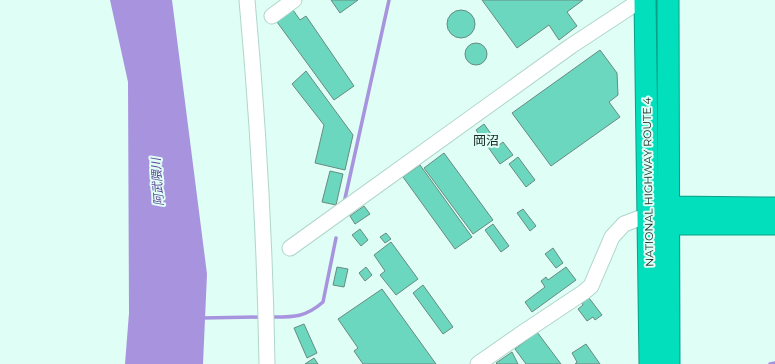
<svg xmlns="http://www.w3.org/2000/svg" width="775" height="364" viewBox="0 0 775 364" font-family="Montserrat,'Noto Sans JP',sans-serif">
	<rect width="100%" height="100%" fill="#dffef5"/>
	<path fill="#a894de" d="M110 0H172L207 274 203 364H125L129 313 128 82Z"/>
	<g fill="none" stroke-linecap="round" stroke-linejoin="round">
		<path stroke="#a894de" stroke-width="3.5" d="M344 203 389 0
			M270 317C292 317 305 318 323 302L336 238
			M202 318 262 317
			M770 364 775 363"/>
	</g>
	<path fill="#6bd7be" stroke="#688b81" d="M331 0H358L340 13Z
		M482 0H583L567 12 577 26 559 40 549 25 517 48Z
		M447 24a14 14 0 1 1 28 0a14 14 0 1 1-28 0Z
		M293 10 300 20 306 16 354 86 334 100 277 22Z
		M465 54a11 11 0 1 1 22 0a11 11 0 1 1-22 0Z
		M600 50 617 73 618 95 609 102 620 117 551 166 512 113Z
		M306 71 353 135 345 170 315 163 324 125 292 84Z
		M484 124 499 145 503 142 513 155 500 164 476 130Z
		M444 153 493 220 473 234 424 168Z
		M518 157 535 180 526 187 509 164Z
		M420 165 472 237 455 249 403 177Z
		M330 171 343 174 336 205 322 202Z
		M364 206 370 214 355 224 350 216Z
		M523 209 536 226 530 231 517 213Z
		M493 224 509 246 501 252 485 230Z
		M360 229 368 240 361 246 352 235Z
		M386 233 391 239 385 243 380 237Z
		M391 242 418 279 396 295 380 275 385 271 374 255Z
		M553 248 563 263 556 268 545 254Z
		M337 267 348 269 344 287 333 285Z
		M366 267 372 275 365 281 359 273Z
		M566 267 576 280 532 312 525 302 545 287 541 281 546 277 548 280Z
		M423 285 453 327 443 334 413 293Z
		M382 289 436 364H363L354 351 358 348 338 319Z
		M589 298 602 315 595 320 593 317 587 321 578 309 583 305 582 303Z
		M304 324 317 353 307 358 294 328Z
		M537 332 561 364H526L515 349Z
		M586 344 600 364H575L577 362 572 353Z
		M512 352 518 364H497L496 363Z
		M314 358 318 364H305Z"/>
	<g fill="none" stroke-linecap="round" stroke-linejoin="round">
		<g stroke="#b0d6cb" stroke-width="17">
			<path id="minor" d="M247 0C258 121 265 243 267 364
				M272 16 294 0
				M290 248 571 46 641 0
				M478 364 521 334 584 292 591 286 612 237 624 224 648 215"/>
		</g>
		<g stroke="#0a9f86" stroke-width="23">
			<path id="highway" d="M645 0 650 364
				M668 0 669 364
				M656 212 669 207 775 208
				M657 219 669 224H775"/>
		</g>
		<use href="#minor" stroke="#fff" stroke-width="15"/>
		<use href="#highway" stroke="#02dfbc" stroke-width="21"/>
	</g>
	<g text-anchor="middle" dominant-baseline="central" stroke-width="4" stroke-linejoin="round" paint-order="stroke">
		<g font-size="11" fill="#192723" stroke="#dffef5">
			<text transform="translate(648 182) rotate(-91)">NATIONAL HIGHWAY ROUTE 4</text>
		</g>
		<g font-size="12" font-style="italic" fill="#5d3f97" stroke="#dffef5">
			<text transform="translate(157 182) rotate(-94)">阿武隈川</text>
		</g>
		<g font-size="13" fill="#192723" stroke="#dffef5">
			<text x="486" y="140">岡沼</text>
		</g>
	</g>
</svg>
